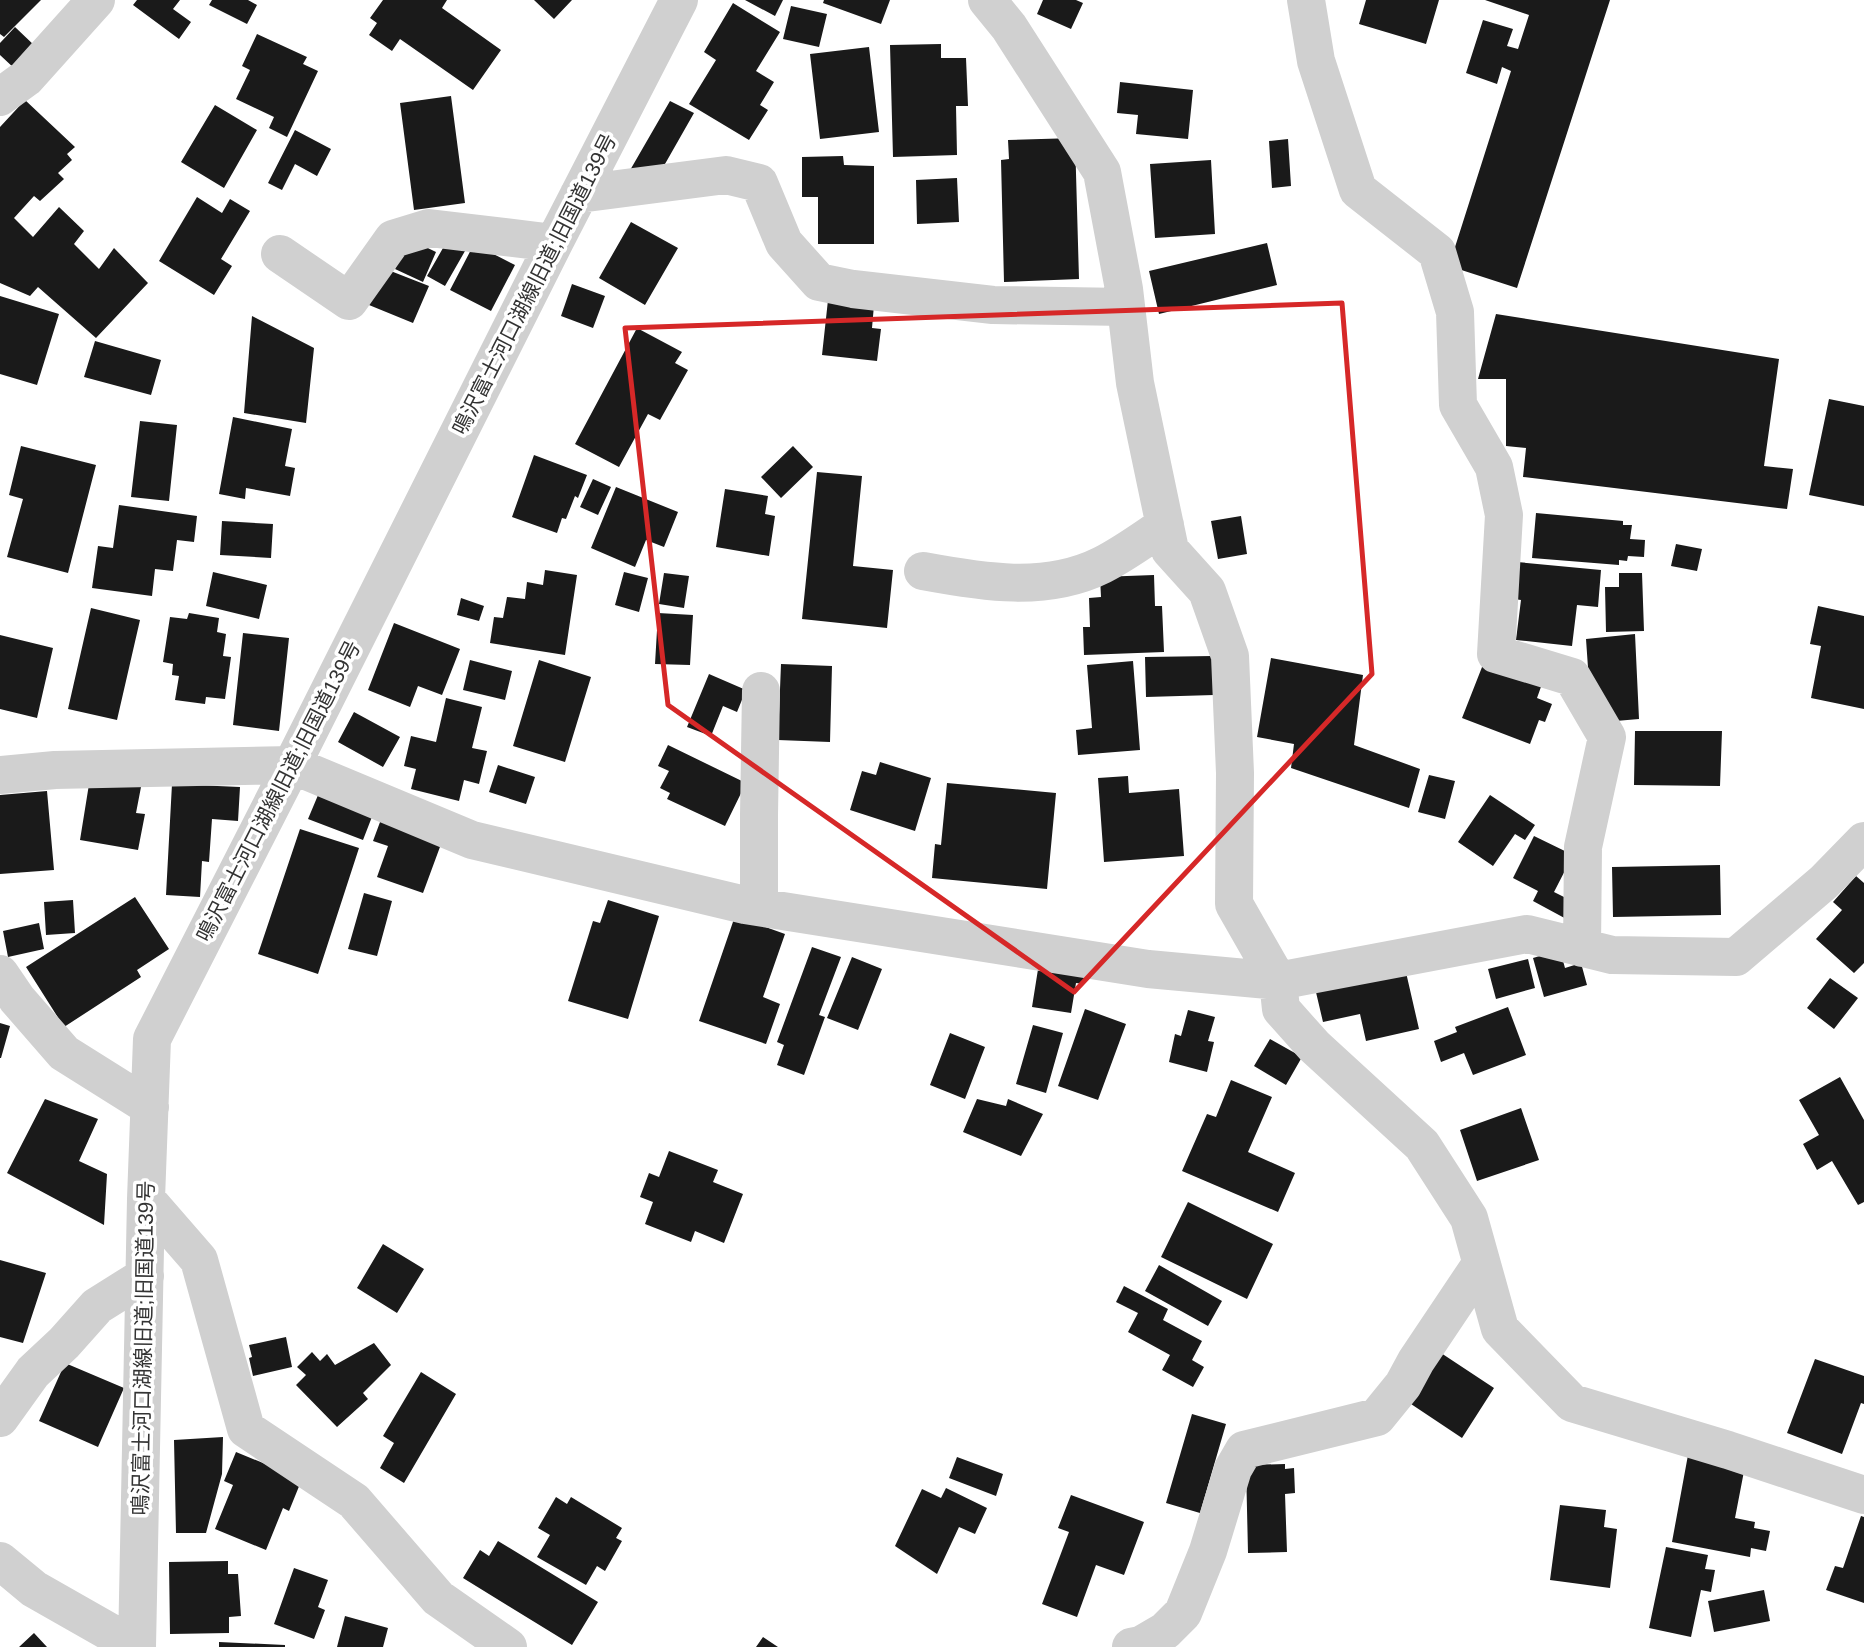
<svg xmlns="http://www.w3.org/2000/svg" width="1864" height="1647" viewBox="0 0 1864 1647" font-family="Arial,'Noto Sans JP',sans-serif">
	<rect width="100%" height="100%" fill="#fff"/>
	<path fill="#1a1a1a" d="M0 0H41L4 37 0 34Z
		M137 0H180L173 9 191 22 179 39 133 5Z
		M212 0H248L257 5 247 24 209 5Z
		M383 0H447L442 8 501 50 473 90 400 39 392 51 369 35 377 23 370 18Z
		M534 0H572L554 19Z
		M745 0H783L775 16Z
		M824 0H890L881 24 823 3Z
		M1043 0H1076L1083 3 1071 29 1037 14Z
		M1366 0H1439L1426 44 1359 24Z
		M1485 0H1610L1517 288 1449 266 1511 71 1502 67 1497 84 1466 73 1483 20 1513 29 1507 46 1518 49 1529 15Z
		M733 3 780 32 756 71 774 82 760 105 768 110 749 140 689 104 716 60 704 52Z
		M791 6 827 14 819 47 783 39Z
		M15 27 36 47 15 69 0 55V43Z
		M257 34 307 57 303 64 318 71 287 137 269 128 274 117 236 99 250 70 242 66Z
		M941 44V58H966L968 106H956L957 155 893 157 890 45Z
		M869 47 879 132 820 139 810 54Z
		M1120 82 1193 90 1188 139 1136 134 1138 115 1117 113Z
		M451 96 465 203 414 210 400 103Z
		M25 100 75 147 67 154 72 160 58 173 64 179 40 201 34 196 14 218 33 237 59 207 84 231 74 244 99 269 114 248 148 283 96 338 38 287 30 296 0 283V127Z
		M670 101 694 113 661 171 629 172Z
		M215 105 257 130 224 188 181 162Z
		M295 130 331 149 317 176 295 164 282 190 268 183Z
		M1075 138 1079 279 1004 282 1001 160 1009 159 1008 140Z
		M1288 139 1291 186 1272 188 1269 141Z
		M843 156 844 165 874 166V244H818V197H802V157Z
		M1211 160 1215 234 1155 238 1150 164Z
		M957 178 959 222 917 224 916 180Z
		M197 197 222 213 230 199 250 211 221 259 232 266 214 295 159 261Z
		M631 222 678 248 645 305 599 278Z
		M409 239 436 252 423 282 395 269Z
		M447 241 465 251 445 286 427 276Z
		M1267 243 1277 285 1159 314 1149 271Z
		M474 244 515 265 491 311 450 290Z
		M383 268 429 286 413 323 369 305Z
		M572 284 605 296 593 328 561 316Z
		M0 296 59 314 37 385 0 374Z
		M828 300 874 305 872 328 881 329 877 361 822 355Z
		M1496 314 1779 359 1764 466 1793 469 1787 509 1523 477 1526 448 1506 446V379H1478Z
		M252 316 314 348 306 423 244 413Z
		M637 328 682 352 675 363 688 370 660 420 648 414 619 467 575 444Z
		M95 341 161 360 151 395 84 377Z
		M1829 399 1864 406V506L1809 495Z
		M233 417 292 429 285 466 295 468 290 496 246 488 245 499 219 494Z
		M140 421 177 425 169 501 131 497Z
		M21 446 96 465 68 573 7 557 23 499 9 495Z
		M793 446 813 467 781 498 761 477Z
		M534 455 587 475 578 498 575 496 566 519 562 518 557 533 512 517Z
		M817 472 862 476 853 566 893 570 887 628 802 619Z
		M593 479 611 487 598 515 580 507Z
		M616 487 678 512 664 547 646 540 635 567 591 548Z
		M725 489 768 496 765 514 775 516 769 556 716 547Z
		M119 505 197 516 194 542 177 540 173 571 155 569 152 596 92 588 98 546 113 548Z
		M1536 513 1623 521V525H1632L1630 539 1645 540 1644 557 1628 556 1627 561 1619 560V565L1532 558Z
		M1241 516 1247 554 1218 559 1211 521Z
		M222 521 273 524 271 558 220 555Z
		M1676 544 1702 549 1697 571 1671 566Z
		M1517 562 1601 570 1598 607 1577 605 1572 646 1516 640 1521 600 1514 599Z
		M545 570 577 575 565 655 490 643 494 617 503 618 507 597 525 599 527 582 543 585Z
		M213 572 267 585 259 619 206 606Z
		M624 572 648 578 639 612 615 605Z
		M664 573 689 576 684 608 659 604Z
		M1619 573H1642L1644 631 1606 632 1605 587H1619Z
		M1154 575 1155 606H1162L1164 652 1084 655 1083 627H1090L1089 598 1101 597 1100 577Z
		M461 598 484 606 479 621 457 615Z
		M1818 606 1864 616V709L1811 698 1821 646 1810 644Z
		M91 608 140 620 117 720 68 709Z
		M189 613 219 618 217 632 226 634 223 656 231 657 225 699 206 697 205 704 175 700 179 676 172 675 173 664 163 662 170 617 187 619Z
		M658 613 693 615 690 665 655 664Z
		M394 623 460 649 442 695 418 686 410 707 368 690Z
		M243 633 289 638 279 731 233 725Z
		M1635 634 1639 719 1604 722 1589 682 1586 639Z
		M0 635 53 648 37 718 0 709Z
		M1213 656 1214 695 1146 697 1145 657Z
		M1271 658 1363 675 1354 745 1420 769 1409 808 1291 768 1294 744 1257 737Z
		M470 660 512 671 505 700 463 690Z
		M539 660 591 677 565 762 513 746Z
		M1133 661 1140 750 1078 755 1076 730 1092 728 1087 665Z
		M1484 662 1542 684 1537 698 1552 704 1545 722 1539 720 1530 744 1462 718Z
		M781 664 832 666 830 742 778 740Z
		M709 674 746 690 737 712 723 706 711 736 687 727Z
		M446 698 482 707 472 748 487 751 479 784 464 780 459 801 411 789 416 769 404 766 411 736 436 742Z
		M354 712 400 737 383 767 338 742Z
		M1635 731H1722L1720 786 1634 785Z
		M668 745 746 783 725 826 667 799 670 793 660 788 669 771 658 766Z
		M880 762 931 778 915 831 850 810 862 771 876 775Z
		M498 765 535 777 526 804 489 792Z
		M1429 775 1455 781 1445 819 1418 812Z
		M1128 776 1129 793 1179 789 1184 856 1104 862 1098 778Z
		M90 778 141 787 136 813 145 814 138 850 80 840Z
		M947 783 1056 793 1047 889 932 878 935 844 941 845Z
		M172 784 240 787 238 821 212 819 209 862 202 861 200 897 166 895Z
		M321 788 375 809 363 840 308 819Z
		M47 791 54 870 0 874V795Z
		M1490 795 1535 825 1525 840 1515 834 1493 866 1458 842Z
		M383 814 444 836 423 893 377 877 388 846 373 841Z
		M300 829 359 848 318 974 258 954Z
		M1534 836 1573 855 1554 892 1578 904 1570 921 1533 901 1538 891 1513 878Z
		M1720 865 1721 915 1613 917 1612 867Z
		M1856 876 1864 883V963L1854 973 1816 939 1842 910 1833 902Z
		M364 893 392 901 377 956 348 949Z
		M135 897 169 949 137 970 141 977 64 1027 26 967Z
		M73 900 75 933 46 935 44 902Z
		M608 900 659 916 628 1019 568 1001 593 921 600 923Z
		M735 916 785 934 763 997 780 1004 766 1044 699 1021Z
		M39 923 44 949 8 957 3 931Z
		M812 947 841 957 819 1015 825 1017 804 1075 777 1065 784 1045 777 1042Z
		M1560 950 1565 968 1581 963 1587 985 1544 997 1533 958Z
		M852 957 882 969 858 1030 827 1018Z
		M1528 959 1535 988 1496 999 1488 969Z
		M1039 963 1086 970 1084 984 1076 983 1071 1013 1032 1007Z
		M1405 968 1419 1029 1366 1041 1360 1014 1323 1022 1315 988Z
		M1830 978 1858 998 1834 1029 1807 1008Z
		M1508 1007 1526 1055 1473 1075 1464 1053 1441 1062 1434 1041 1457 1032 1455 1027Z
		M1085 1009 1126 1024 1098 1100 1058 1086Z
		M1188 1010 1215 1017 1208 1041 1214 1042 1207 1072 1169 1062 1175 1034 1181 1036Z
		M0 1023 10 1026 1 1058H0Z
		M1033 1025 1063 1033 1046 1093 1016 1084Z
		M950 1033 985 1047 965 1099 930 1085Z
		M1270 1039 1302 1057 1286 1085 1254 1066Z
		M1840 1077 1864 1120V1202L1858 1205 1832 1161 1817 1170 1803 1144 1819 1135 1799 1100Z
		M1231 1080 1272 1097 1248 1152 1295 1173 1278 1212 1182 1171 1207 1114 1216 1117Z
		M45 1099 98 1119 79 1161 107 1174 104 1225 7 1173Z
		M977 1099 1006 1106 1008 1099 1043 1114 1021 1156 963 1132Z
		M1521 1108 1539 1160 1477 1181 1460 1130Z
		M669 1151 718 1170 713 1182 743 1194 724 1243 695 1231 691 1242 645 1224 653 1202 640 1197 649 1173 659 1177Z
		M1188 1202 1273 1244 1247 1299 1161 1257Z
		M383 1244 424 1269 397 1313 357 1288Z
		M0 1260 46 1273 23 1343 0 1337Z
		M1159 1265 1222 1301 1208 1326 1145 1291Z
		M1124 1286 1168 1309 1163 1320 1202 1341 1192 1360 1204 1367 1193 1387 1162 1370 1170 1355 1128 1332 1138 1313 1116 1302Z
		M286 1337 292 1367 253 1376 249 1358 252 1357 249 1345Z
		M374 1343 391 1365 363 1393 368 1399 337 1427 296 1385 306 1375 297 1367 312 1352 320 1361 327 1354 335 1365Z
		M1441 1353 1494 1388 1462 1438 1408 1402Z
		M1815 1359 1864 1376V1404L1861 1403 1842 1454 1787 1433Z
		M65 1363 124 1388 98 1447 39 1421Z
		M421 1372 456 1394 404 1483 380 1468 394 1443 383 1436Z
		M1192 1414 1226 1424 1200 1513 1166 1503Z
		M223 1437 222 1474 206 1533H176L174 1440Z
		M236 1452 302 1479 289 1511 283 1508 266 1550 215 1529 233 1485 224 1481Z
		M1688 1455 1745 1466 1735 1518 1755 1522 1754 1528 1770 1531 1766 1551 1751 1548 1750 1557 1672 1542Z
		M957 1457 1003 1474 996 1496 949 1478Z
		M1285 1464V1469L1294 1468 1295 1493 1285 1494 1287 1552 1248 1553 1246 1465Z
		M946 1488 987 1508 975 1534 959 1527 937 1574 895 1546 922 1489 941 1498Z
		M1071 1495 1144 1522 1124 1575 1096 1565 1077 1617 1042 1604 1069 1532 1058 1528Z
		M556 1497 567 1504 571 1497 622 1528 616 1538 622 1541 605 1571 597 1566 586 1585 537 1557 550 1535 538 1528Z
		M1560 1505 1606 1510 1604 1527 1617 1529 1610 1588 1550 1580Z
		M1861 1516 1864 1517V1603L1826 1590 1835 1566 1843 1568Z
		M498 1541 598 1602 572 1645 463 1578 480 1550 489 1556Z
		M1666 1547 1708 1555 1705 1569 1715 1570 1711 1592 1701 1590 1691 1637 1649 1628Z
		M228 1561V1574H238L241 1616 229 1617V1633L170 1634 169 1562Z
		M294 1568 328 1580 318 1607 325 1610 314 1639 274 1624Z
		M1764 1590 1770 1621 1714 1632 1708 1601Z
		M345 1616 388 1628 383 1647H337Z
		M34 1633 47 1647H19Z
		M763 1637 778 1647H756Z
		M219 1642 285 1645V1647H219Z"/>
	<g fill="none" stroke-linecap="round" stroke-linejoin="round">
		<path stroke="#d0d0d0" stroke-width="38" d="M987 0 1009 27 1102 172 1124 289 1135 383 1170 550 1207 591 1230 656 1235 773 1234 904 1278 981 1281 1009 1314 1046 1422 1145 1469 1218 1500 1329 1572 1403 1728 1450 1864 1495
			M1306 0 1316 61 1358 190 1437 252 1455 312 1458 405 1494 467 1504 515 1496 654 1572 677 1607 737 1583 847 1582 948
			M0 97 26 78 96 0
			M579 194 726 175 759 183 784 243 819 282 853 289 993 305 1126 307
			M280 254 349 301 393 239 429 228 554 243
			M923 571C982 582 1046 593 1102 565 1124 554 1144 539 1165 525
			M0 775 55 770 292 765 472 840 745 905 1148 969 1278 981 1527 934 1612 955 1736 957 1824 882 1864 841
			M759 907V815L761 691
			M0 974 17 999 64 1053 150 1107
			M146 1199 199 1260 246 1429 354 1501 438 1598 508 1647
			M0 1418 33 1372 64 1343 97 1306 145 1276
			M0 1561 34 1589 136 1647
			M137 1647 146 1199 152 1039 292 765 554 243 679 0
			M1131 1647 1141 1645 1165 1631 1183 1613 1208 1551 1233 1469 1244 1450 1377 1417 1403 1385 1416 1361 1481 1264"/>
	</g>
	<path fill="none" stroke="#d62828" stroke-width="5" stroke-linejoin="round" d="M1342 303 1372 674 1074 992 668 705 625 328Z"/>
	<g text-anchor="middle" dominant-baseline="central" stroke-width="7" stroke-linejoin="round" paint-order="stroke">
		<g font-size="21" fill="#333" stroke="#fff">
			<text transform="translate(534 284) rotate(-63)">鳴沢富士河口湖線旧道;旧国道139号</text>
			<text transform="translate(278 791) rotate(-63)">鳴沢富士河口湖線旧道;旧国道139号</text>
			<text transform="translate(143 1348) rotate(-89)">鳴沢富士河口湖線旧道;旧国道139号</text>
		</g>
	</g>
</svg>
